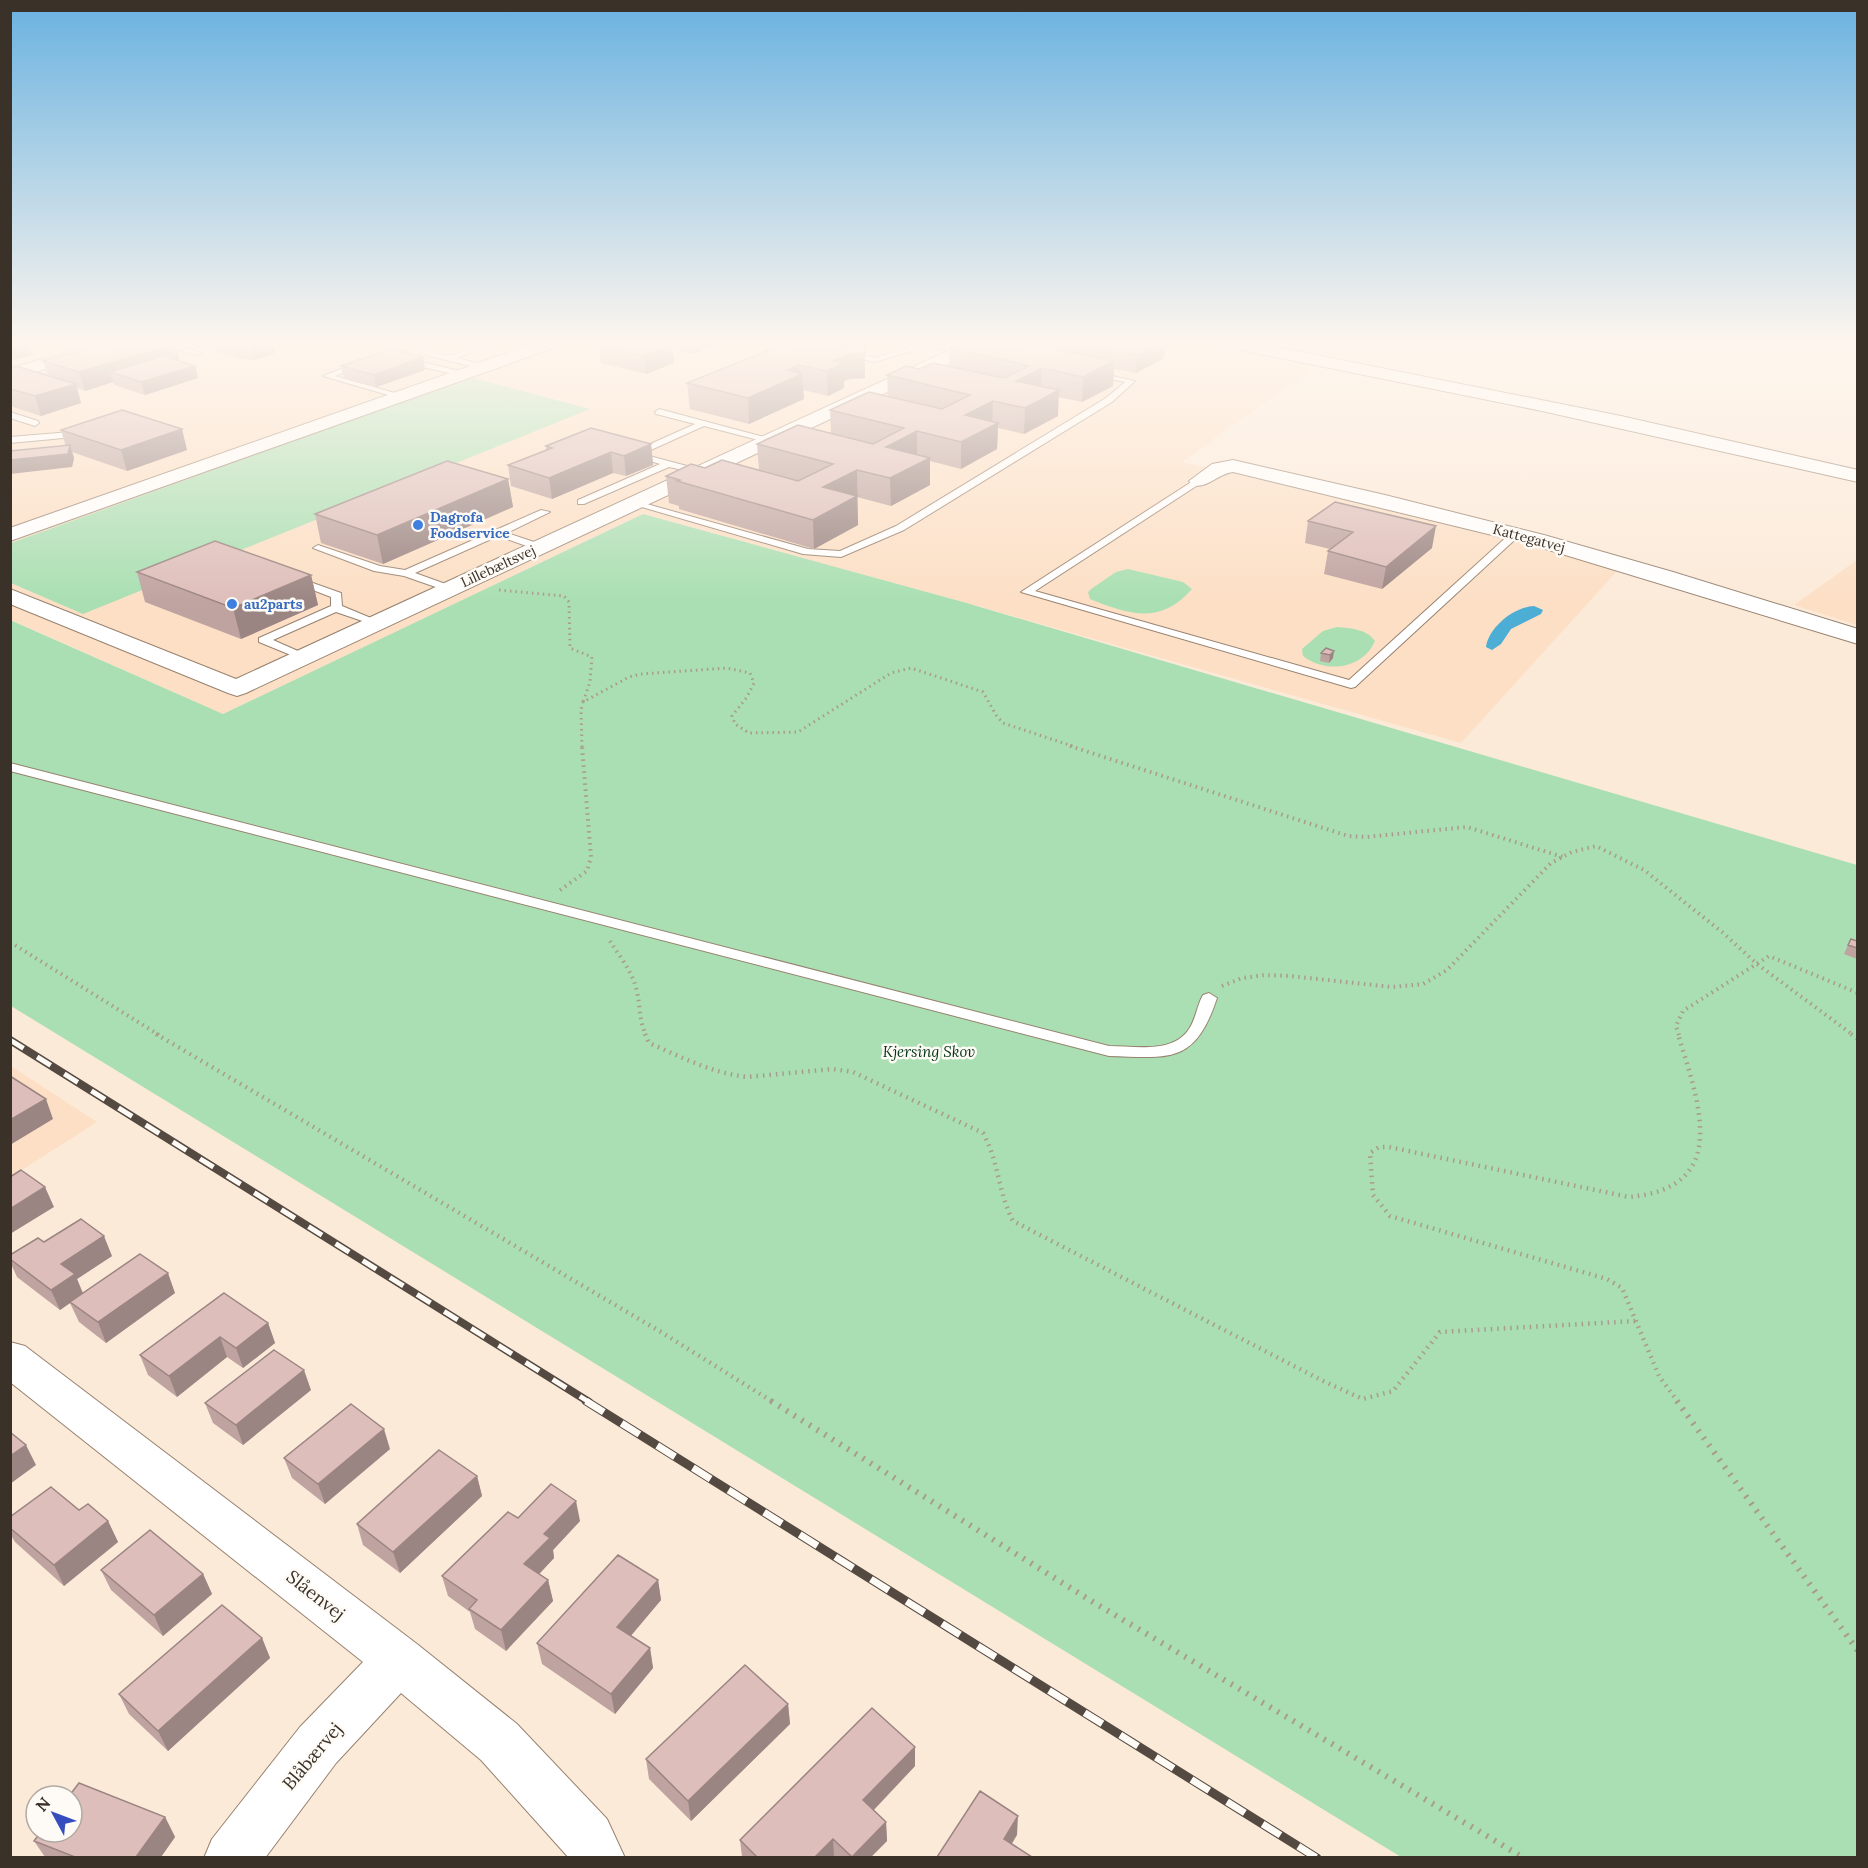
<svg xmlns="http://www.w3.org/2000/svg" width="1868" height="1868" viewBox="0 0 1868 1868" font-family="Lora,serif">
	<rect width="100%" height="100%" fill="#fcead9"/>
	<path fill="#fcdfc5" d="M11 342H1244L1227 352 1312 369 1182 462 1384 507 1618 570 1461 743 963 602 643 514 223 714 11 620Z
		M1857 560V625L1794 605Z
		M11 1066 97 1122 11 1177Z"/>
	<path fill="#a9dfb2" d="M470 377 590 409 83 614 11 583V543Z
		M643 514 963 602 1857 865V1857H1401L11 1006 10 620 223 714Z
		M1128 569 1183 582 1192 589C1160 625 1130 615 1090 599L1088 592 1091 589 1116 572Z
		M1337 627C1350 628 1367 629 1375 641 1363 669 1326 674 1303 656L1302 649 1323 631Z"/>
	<path fill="#4caed5" d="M1534 606 1543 610 1541 614 1511 629 1501 644 1492 650 1486 647C1489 627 1514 607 1534 606Z"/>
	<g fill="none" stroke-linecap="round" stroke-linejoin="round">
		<g stroke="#97826f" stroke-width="2">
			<path id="service" d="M158 342H168L201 353 197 355 158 345Z
				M404 342C420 341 433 357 449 355 466 354 481 341 499 342L457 358 485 365 486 367 482 369 426 355Z
				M821 342H829L833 347 875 358 927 342 965 351 961 353 928 346 875 362 827 351Z
				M405 358 464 372 465 374 461 376 402 362 401 360Z
				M359 362 366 364 335 376 402 395V399L323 376Z
				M1090 371 1135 381 1112 402 904 530 841 557 803 554 628 503 636 501 808 549 840 551 896 526 1106 398 1125 382 1090 375Z
				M659 409 775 440 770 443 704 426 642 454 702 470V474L669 467 584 504H578V500L660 464 628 454 695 424 656 414 655 412Z
				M10 412 38 421 39 423 35 426 10 418Z
				M82 431 86 434 85 436 10 443V437Z
				M1196 479 1204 481 1035 591 1349 680 1512 532 1521 534 1355 687 1351 688 1021 592Z
				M541 510 550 512 507 533 543 545V549H535L498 536 415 573 454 587V591L450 592 404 576 374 571 313 548 318 545 380 566 405 570Z
				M296 577 341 593 342 606 383 623 377 626 336 612 273 640 307 655 309 657 303 660 259 642V638L331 606V597L292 582 291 580Z
				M10 763 1109 1046C1134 1046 1173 1054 1189 1029 1196 1019 1197 1005 1203 995L1209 993 1217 998C1195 1064 1171 1058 1109 1056L10 771Z"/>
		</g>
		<g stroke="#97826f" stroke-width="2">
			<path id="minor" d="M105 342H131L129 346 10 379V368Z
				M538 342H561L559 346 10 541V528Z
				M967 342H988L986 346 246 693 237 696 228 693 10 604V589L236 679Z
				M1233 460 1385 495 1544 535 1673 572 1858 629V644L1529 544 1233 472C1217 474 1208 489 1192 485L1189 481 1212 464Z
				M10 1342 25 1346 417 1644 517 1724 607 1819 625 1858H569L481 1760 401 1693 336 1763 265 1858H204L212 1839 300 1727 363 1662 10 1382Z"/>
		</g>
		<g stroke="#97826f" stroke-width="2">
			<path id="tertiary" d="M1216 342H1251L1621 416 1858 470V482L1542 411 1225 347 1219 346Z"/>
		</g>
		<path stroke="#a99b8e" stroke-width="3" stroke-dasharray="1.5 4" stroke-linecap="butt" d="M499 590 564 596 569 602 570 648 592 657 590 682 583 702
			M582 747 581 710 583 702 629 677 641 674 727 668 750 673 754 683 747 697 732 716 735 724 749 733 798 732 891 673 911 668 983 692 996 715 1003 723 1075 747"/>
		<path stroke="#a99b8e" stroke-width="4" stroke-dasharray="1.5 4.5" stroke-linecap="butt" d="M1070 746 1348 836 1366 837 1467 827 1563 857
			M560 890 587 871 591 857 582 746
			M610 941C619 956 632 971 636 988 641 1005 638 1018 646 1035
			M10 942 159 1035
			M1222 986 1242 978 1265 975 1290 976 1392 987 1423 984 1447 970 1551 863 1572 852 1596 846 1644 870 1722 932 1757 964 1853 1035
			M1679 1035 1676 1026 1683 1011 1769 956 1858 993"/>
		<path stroke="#a99b8e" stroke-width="4.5" stroke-dasharray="1.5 5" stroke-linecap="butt" d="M156 1034 661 1332 773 1402
			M645 1034 649 1043C681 1057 712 1073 747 1077L833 1069 853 1072 983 1133C999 1161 998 1193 1013 1221L1323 1381 1363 1399 1393 1391 1440 1332 1636 1321
			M1851 1034 1858 1039
			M1678 1402 1659 1376 1622 1288 1607 1279 1390 1216 1373 1195 1370 1153 1379 1147H1389L1629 1197C1733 1188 1698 1101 1678 1034"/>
		<path stroke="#a99b8e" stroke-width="6" stroke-dasharray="2 7" stroke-linecap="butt" d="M771 1401 1093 1602 1524 1858
			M1677 1401 1858 1651"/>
		<use href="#service" fill="#fff" fill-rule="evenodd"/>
		<use href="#minor" fill="#fff" fill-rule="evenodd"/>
		<use href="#tertiary" fill="#fff" fill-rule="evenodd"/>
		<g stroke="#544a41" stroke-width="8">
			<path id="rail-far1" d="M10 1040 589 1402"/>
		</g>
		<g stroke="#544a41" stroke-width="9">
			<path id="rail" d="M586 1401 1317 1858"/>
		</g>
		<use href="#rail-far1" stroke="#fefaf5" stroke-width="5" stroke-dasharray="16" stroke-linecap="butt"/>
		<use href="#rail" stroke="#fefaf5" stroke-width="7" stroke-dasharray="21" stroke-linecap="butt"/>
	</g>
	<path fill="#bfa3a0" d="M118 342 175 344 180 361 195 366 198 378 145 395 114 385 113 382 85 391 77 388 81 403 41 416 10 406V368L48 376 43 361Z
		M181 342H272L275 353 254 360 241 359Z
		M440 342H484L465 348Z
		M601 342H716V345L693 354 673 349 674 363 646 374 601 363 599 345 601 344Z
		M959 342H1165L1164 358 1136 373 1114 369 1113 386 1082 402 1058 397V416L1024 434 998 428 997 449 961 469 930 461V485L891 506 857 497 858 525 814 549 679 509V506L669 503 666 476 705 468 759 470 757 444 831 433 830 410 888 397 887 375 919 369 949 366V347Z
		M854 347 865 378 850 379 844 381V388L828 396 803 390 804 399 749 424 690 409 687 383Z
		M423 357 425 370 376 387 344 379 341 366Z
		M61 430 187 450 127 471 72 452 74 458 72 467Z
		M651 444 653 465 626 476 613 473 552 499 511 486 508 465 546 450V446Z
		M508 479 513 507 383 564 321 543 315 514Z
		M1308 521 1432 548 1382 589 1324 574 1328 551 1330 549 1305 543Z
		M137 572 311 575 318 605 241 639 145 602Z
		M1326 648 1333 658 1329 663 1320 661 1321 653Z
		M1857 941V959L1844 954 1848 945Z
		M44 1242 112 1256 77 1279 83 1293H175L106 1343 79 1322 70 1303 60 1310 17 1277 10 1262V1255Z
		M268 1323 275 1343 243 1368 227 1357 177 1397 148 1375 140 1355Z
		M311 1390 243 1445 213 1423 205 1403Z
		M390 1449 325 1504 292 1478 284 1458Z
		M477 1476 482 1496 400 1573 363 1545 357 1524Z
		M10 1517 108 1521 118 1542 64 1586 15 1542 10 1534Z
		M518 1518 580 1521 553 1550 554 1558 539 1574 548 1580 553 1601 506 1651 475 1629 470 1612 448 1596 442 1576Z
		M101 1570 203 1574 212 1594 163 1636 111 1590Z
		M658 1580 661 1600 631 1636 650 1648 653 1668 615 1714 542 1664 537 1643Z
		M262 1638 270 1658 168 1751 129 1714 119 1694Z
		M788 1704 790 1724 691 1821 649 1779 646 1759Z
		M915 1766 874 1810 886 1822 887 1841 871 1857H742L740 1840Z
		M165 1817 175 1837 161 1857H45L34 1841Z"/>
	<path fill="#9b8582" d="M10 342H28L33 355 10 361Z
		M250 342H272L275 353 254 360Z
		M464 342H484L465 348Z
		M692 342H716V345L693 354Z
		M854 342V354L865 353V378L850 379 844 381V388L828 396 827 371 833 361 838 348Z
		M1162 342H1165L1164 358 1136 373 1137 355Z
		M175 344 180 362 110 372 113 382 85 391 79 372Z
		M672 345 674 363 646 374 644 356Z
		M423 357 425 370 376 387 374 375Z
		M1114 361 1113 386 1082 402 1083 377Z
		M799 365 800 375 802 374 804 399 749 424 748 398 787 370Z
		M195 366 198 378 145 395 141 382Z
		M1042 368 1041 393 1015 406 1016 381Z
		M76 384 81 403 41 416 35 396Z
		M1059 390 1058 416 1024 434 1025 408Z
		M993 401 992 425 998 423 997 449 961 469V442L965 415Z
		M182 429 187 450 127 471 121 450Z
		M917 431V458L886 447Z
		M651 444 653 465 626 476 624 456Z
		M70 445 74 458 72 467 10 474V460Z
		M611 452 613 473 552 499 549 478Z
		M930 458V485L891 506 890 478Z
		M857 470 858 525 814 549 813 520 823 487Z
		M508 479 513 507 383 564 377 535Z
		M1436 526 1432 548 1382 589 1386 567Z
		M311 575 318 605 241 639 233 608Z
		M1334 651 1333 658 1329 663 1330 655Z
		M46 1099 53 1119 10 1145V1120Z
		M45 1187 54 1207 10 1234V1209Z
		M104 1236 112 1256 77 1279 83 1294 60 1310 51 1290 61 1264Z
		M168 1273 175 1293 106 1343 98 1322Z
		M268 1323 275 1343 243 1368 236 1348Z
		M220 1337 227 1357 177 1397 169 1376Z
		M304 1370 311 1390 243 1445 236 1425Z
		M384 1429 390 1449 325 1504 318 1484Z
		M26 1445 36 1465 10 1484V1456Z
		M477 1476 482 1496 400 1573 393 1552Z
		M576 1501 580 1521 553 1550 554 1558 529 1585 524 1564 544 1534Z
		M108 1521 118 1542 64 1586 54 1565Z
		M203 1574 212 1594 163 1636 154 1615Z
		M548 1580 553 1601 506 1651 501 1630Z
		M658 1580 661 1600 621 1647 617 1627Z
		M262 1638 270 1658 168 1751 158 1731Z
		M650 1648 653 1668 615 1714 611 1694Z
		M788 1704 790 1724 691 1821 688 1801Z
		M915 1747V1766L864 1820 863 1800Z
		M1018 1816 1017 1835 1004 1857V1839Z
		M165 1817 175 1837 161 1857H136Z
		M886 1822 887 1841 871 1857H852Z
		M833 1839 834 1857H815Z"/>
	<path fill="#debeba" stroke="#9b8582" stroke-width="1.5" d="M110 342H169L175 344 79 372 43 361Z
		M608 342H658L672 345 644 356 599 345Z
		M789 342H854L838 348 864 347 865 353 850 354 833 361 843 363 827 371 799 365 787 370 802 374 748 398 687 383Z
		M959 342H1021L1114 361 1083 377 1042 368 1016 381 1059 390 1025 408 993 401 965 415 998 423 961 442 917 431 886 447 930 458 890 478 857 470 823 487 857 496 813 520 677 481 680 480 666 476 691 464 705 468 722 460 798 481 833 464 757 444 798 425 873 444 904 428 830 410 869 392 942 409 970 395 887 375 906 366 919 369 933 363 1004 378 1029 366 949 347Z
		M1074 342H1162L1137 355Z
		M391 349 423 357 374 375 341 366Z
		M163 356 195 366 141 382 110 372Z
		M16 366 76 384 35 396 10 389V368Z
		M122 410 182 429 121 450 61 430Z
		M591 428 651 444 624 456 611 452 549 478 508 465 552 448 546 446Z
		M70 445 68 454 10 460V451Z
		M447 461 508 479 377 535 315 514Z
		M1335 502 1436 526 1386 567 1328 551 1353 532 1308 521Z
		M215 541 311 575 233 608 137 572Z
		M1326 648 1334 651 1330 655 1321 653Z
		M1851 939 1857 941V948L1848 945Z
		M10 1076 46 1099 10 1120Z
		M21 1170 45 1187 10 1209V1177Z
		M81 1219 104 1236 61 1264 75 1274 51 1290 10 1259V1255L38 1238 44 1242Z
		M140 1254 168 1273 98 1322 70 1302Z
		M224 1293 268 1323 236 1348 220 1337 169 1376 140 1355Z
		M274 1350 304 1370 236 1425 205 1403Z
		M351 1404 384 1429 318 1484 284 1458Z
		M10 1432 26 1445 10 1456Z
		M439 1450 477 1476 393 1552 357 1524Z
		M551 1484 576 1501 544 1534 550 1538 524 1564 548 1580 501 1630 469 1609 477 1600 442 1576 508 1512 518 1518Z
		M51 1487 79 1510 88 1504 108 1521 54 1565 10 1528V1517Z
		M150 1530 203 1574 154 1615 101 1570Z
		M618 1555 658 1580 617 1627 650 1648 611 1694 537 1643Z
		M222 1605 262 1638 158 1731 119 1694Z
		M745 1665 788 1704 688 1801 646 1759Z
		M872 1708 915 1747 863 1800 886 1822 852 1857 833 1839 815 1857H757L740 1840Z
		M79 1783 165 1817 136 1857H75L34 1841 41 1832H72V1796H69Z
		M980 1791 1018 1816 1004 1839 1032 1857H937Z"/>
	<linearGradient id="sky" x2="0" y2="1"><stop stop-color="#69b2e0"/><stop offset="0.57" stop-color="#fef6ee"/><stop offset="1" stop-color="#fef6ee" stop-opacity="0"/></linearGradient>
	<rect width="1868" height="603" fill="url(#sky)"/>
	<g fill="#3f7fe0" stroke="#fefaf5" stroke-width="2">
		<circle cx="418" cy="525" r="6"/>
		<circle cx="232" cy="604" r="6"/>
	</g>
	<g text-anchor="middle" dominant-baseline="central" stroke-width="5" stroke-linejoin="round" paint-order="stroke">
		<g font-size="14" font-weight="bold" fill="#366cbe" stroke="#fefaf5" text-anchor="start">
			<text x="430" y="517">Dagrofa<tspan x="430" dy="16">Foodservice</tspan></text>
			<text x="244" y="604">au2parts</text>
		</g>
		<g font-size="14" fill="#3a3129" stroke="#fefaf5">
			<text transform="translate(1529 538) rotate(15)">Kattegatvej</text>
			<text transform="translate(498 566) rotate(-25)">Lillebæltsvej</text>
		</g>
		<g font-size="15" font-style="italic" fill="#003613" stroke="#fefaf5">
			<text x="929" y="1051">Kjersing Skov</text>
		</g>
		<g font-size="18" fill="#3a3129" stroke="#fefaf5">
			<text transform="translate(316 1595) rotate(38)">Slåenvej</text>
			<text transform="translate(312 1756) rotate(-50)">Blåbærvej</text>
		</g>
	</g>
	<rect width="1868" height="1868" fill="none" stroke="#3a3129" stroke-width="24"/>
	<g transform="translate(54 1814) rotate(311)"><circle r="28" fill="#fefaf5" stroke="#b0aaa3" stroke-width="1.5"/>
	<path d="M0-4.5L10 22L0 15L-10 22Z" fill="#354dbf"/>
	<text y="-9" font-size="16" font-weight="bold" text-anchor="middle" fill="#3a3129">N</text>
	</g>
</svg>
